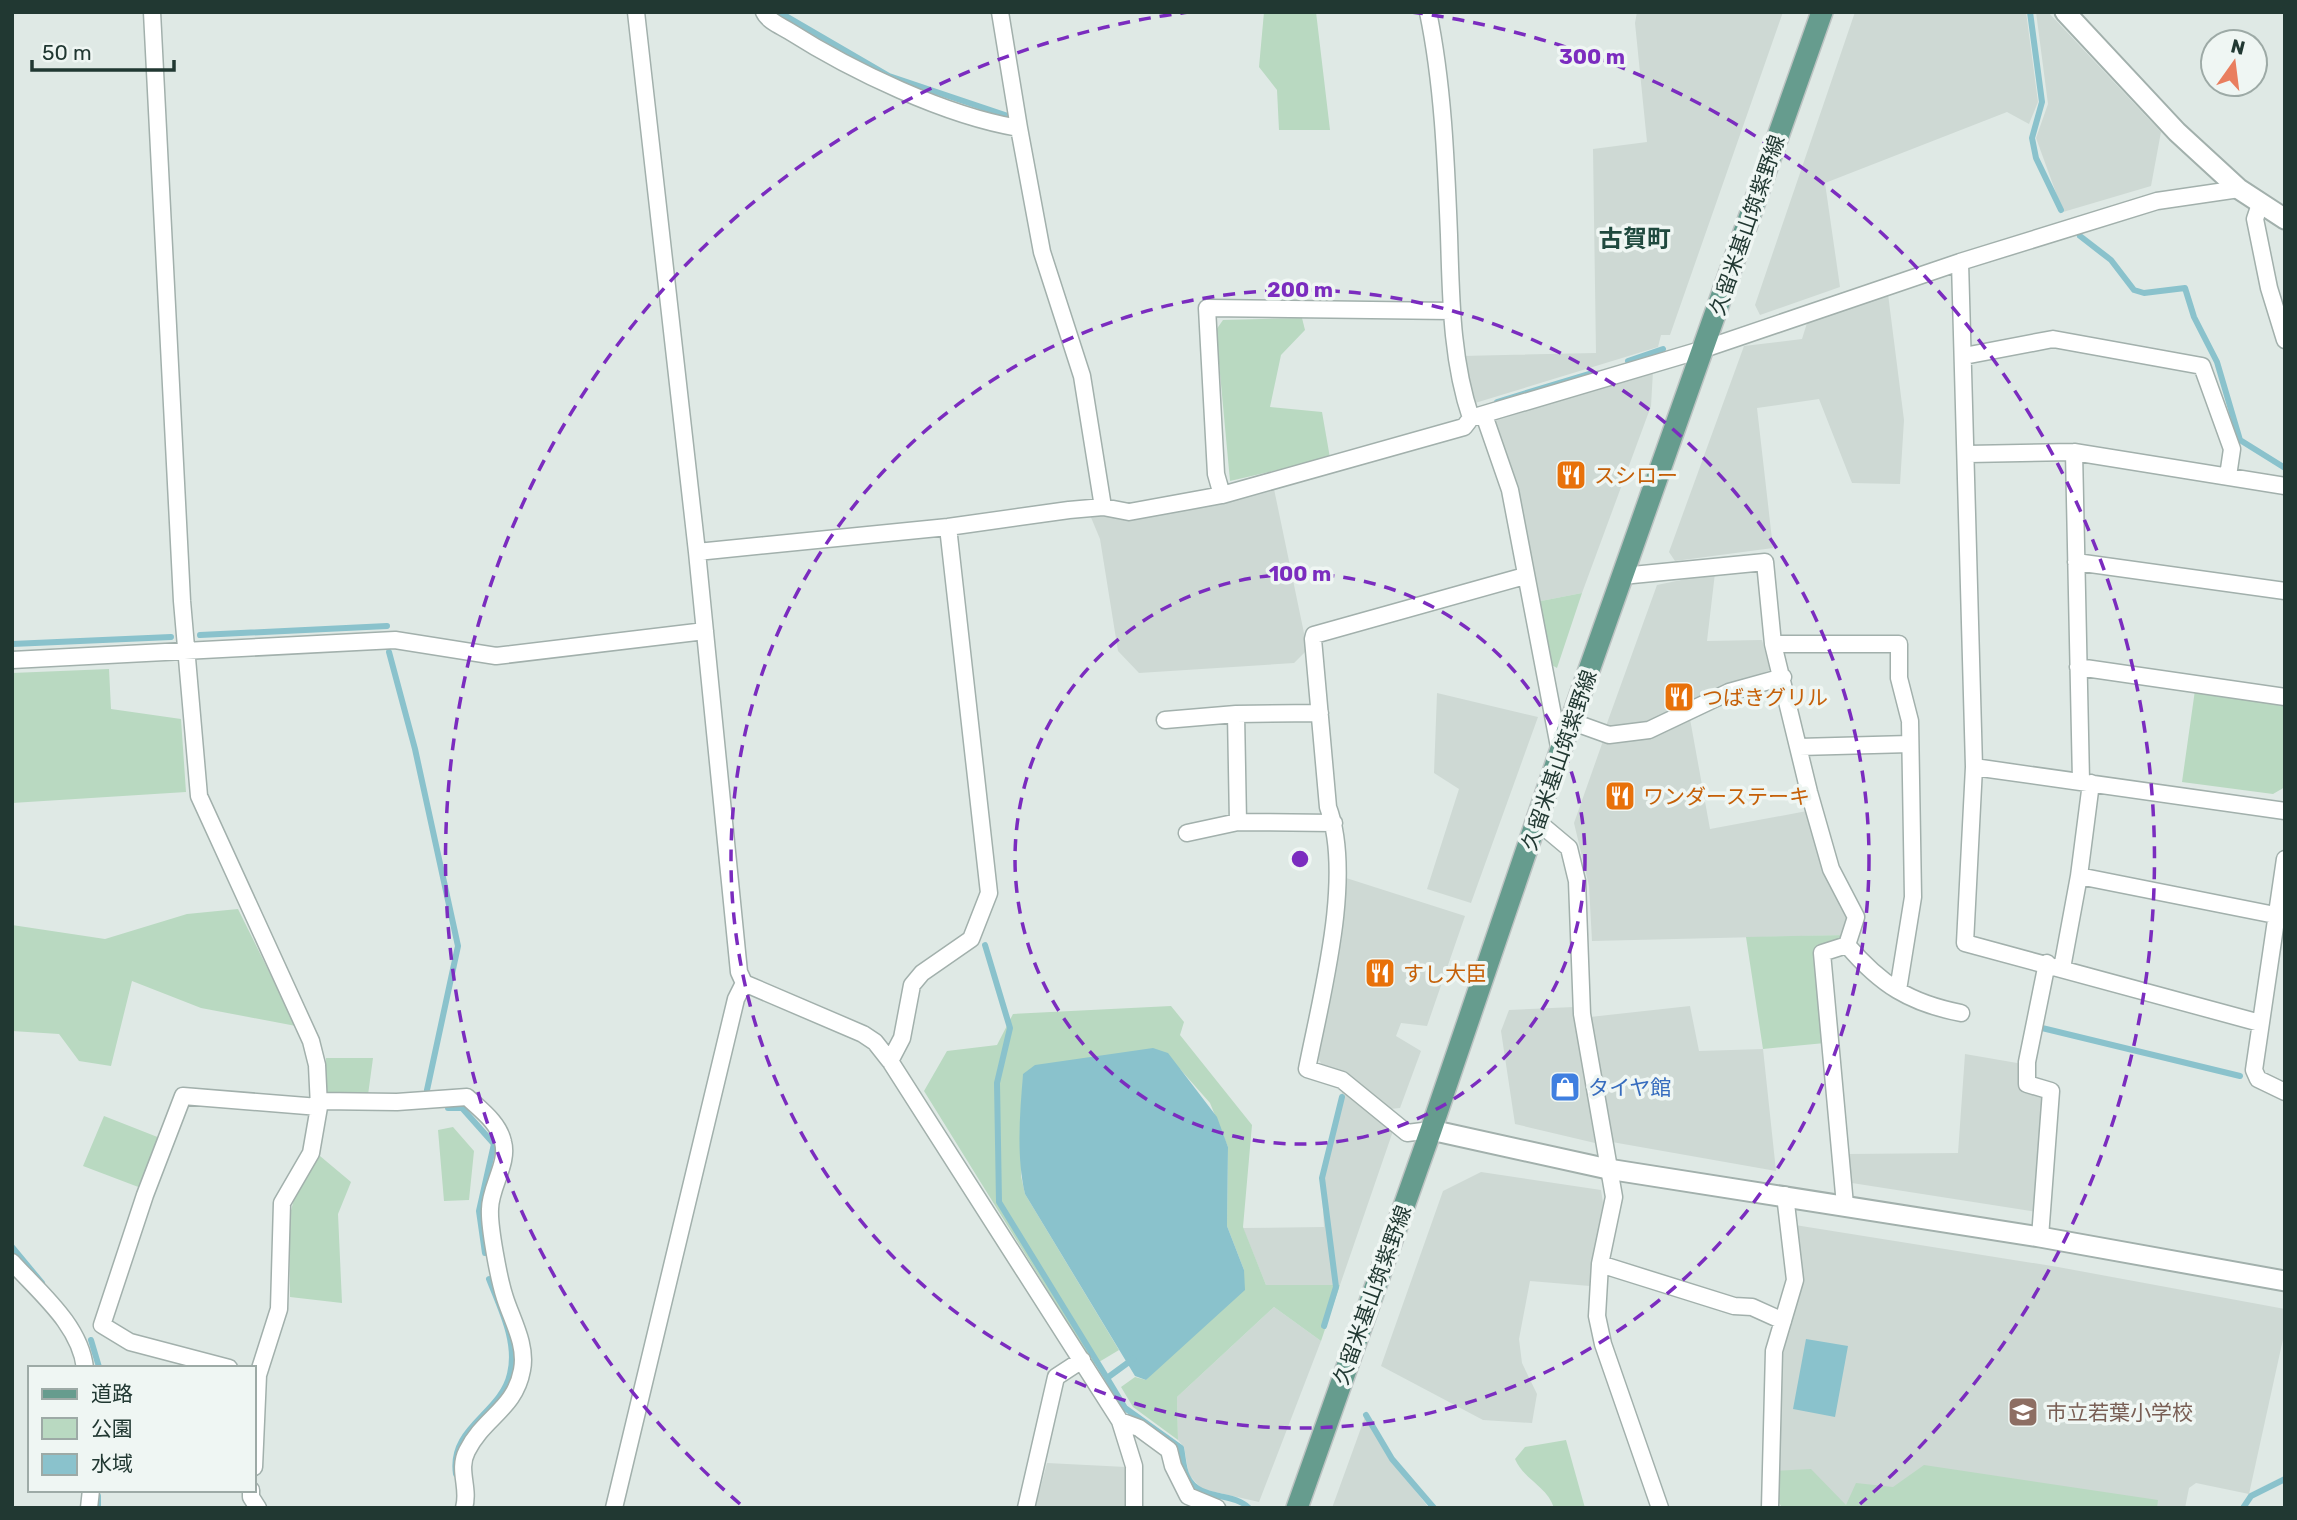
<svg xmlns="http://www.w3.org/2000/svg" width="2297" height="1520" viewBox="0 0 2297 1520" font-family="Rubik,'Noto Sans JP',sans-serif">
	<rect width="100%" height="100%" fill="#dfe9e5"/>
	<path fill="#ced9d4" d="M1637 12H1783L1670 335H1661L1658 347 1475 403 1462 356 1596 353 1593 149 1647 142 1635 23Z
		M1855 12H2026L2038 102 2029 124 2007 112 1825 183 1840 287 1760 315 1755 305Z
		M2036 12H2048L2161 132 2151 186 2063 212 2036 138 2048 104Z
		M1888 294 1904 420 1900 484 1852 483 1819 399 1757 408 1773 548 1675 561 1669 552 1744 346 1802 339 1807 323Z
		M1653 371 1651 406 1582 593 1536 602 1492 422Z
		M1274 489 1304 633 1305 652 1294 663 1139 673 1118 651 1100 539 1090 515 1121 518Z
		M1715 573 1707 641 1762 640 1770 670 1646 725 1606 726 1657 585Z
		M1437 693 1538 717 1471 903 1427 889 1459 789 1434 773Z
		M1690 719 1710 829 1807 811 1849 915 1847 935 1592 941 1589 886 1574 823 1603 741Z
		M1343 877 1465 916 1427 1026 1401 1023 1396 1036 1421 1051 1400 1108 1390 1109 1325 1069 1317 1057 1342 937Z
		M1690 1006 1699 1051 1763 1049 1776 1171 1612 1142 1590 1017Z
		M1574 1007 1595 1143 1515 1124 1501 1031 1509 1010Z
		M1965 1054 2023 1064 2020 1089 2047 1098 2038 1212 1852 1183 1848 1154 1958 1153Z
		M1343 1088 1393 1131 1340 1285H1266L1243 1228 1324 1227 1321 1174Z
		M1481 1172 1601 1190 1603 1203 1590 1286 1530 1281 1519 1339 1522 1363 1537 1394 1532 1423 1483 1420 1381 1366 1443 1191Z
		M1795 1225 2058 1267 2285 1309V1330L2249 1494 2196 1483 2189 1488 2185 1508H1782L1774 1471 1783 1354 1801 1274Z
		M1274 1307 1321 1341 1259 1502 1202 1489 1189 1475 1184 1447 1178 1440 1177 1397Z
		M1365 1417 1391 1460 1429 1508H1332Z
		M1047 1463 1126 1467 1127 1508H1035Z"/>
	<path fill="#b9d9c1" d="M1264 12H1316L1330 130H1279L1277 90 1259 67Z
		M1302 318 1305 330 1281 355 1270 407 1322 412 1330 458 1230 481 1216 330 1223 320Z
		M1582 593 1557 668 1548 663 1536 602Z
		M109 669 111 709 181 719 186 792 12 803V673Z
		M2195 690 2285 704V787L2273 794 2182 782Z
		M238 909 296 1026 201 1008 132 981 111 1066 79 1061 59 1034 12 1031V925L105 939 187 914Z
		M1847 935 1815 949 1825 1043 1763 1049 1746 937Z
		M1171 1006 1184 1022 1180 1035 1252 1125 1243 1227 1266 1285H1340L1321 1341 1274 1307 1177 1397 1178 1440 1133 1407 1121 1387 1135 1377 1146 1380 1244 1270 1227 1226 1228 1147 1210 1103 1180 1069 1023 1074 1021 1176 1025 1194 1119 1350 1094 1365 924 1091 947 1051 997 1045 1013 1014Z
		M326 1058H373L368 1095 326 1096Z
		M104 1116 160 1138 141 1188 83 1166Z
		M453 1127 474 1151 469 1200 444 1201 438 1130Z
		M320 1156 351 1182 338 1214 342 1303 290 1297 289 1218 297 1188Z
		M1566 1440 1585 1508H1554C1547 1486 1524 1480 1515 1459L1525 1447Z
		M1924 1465 2158 1500 2157 1508H1782L1777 1499 1774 1471 1811 1469 1846 1505 1856 1483 1893 1487Z"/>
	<path fill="#8ac2cc" d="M1153 1048 1168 1053 1217 1117 1228 1147 1227 1226 1244 1270 1245 1290 1146 1380 1135 1376 1025 1194C1016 1155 1020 1113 1023 1074L1035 1065Z
		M1806 1339 1848 1346 1835 1417 1793 1409Z"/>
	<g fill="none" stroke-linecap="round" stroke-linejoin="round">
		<path stroke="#8ac2cc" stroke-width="6" d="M779 12 889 76 1008 116
			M2030 12 2042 102 2032 138 2036 158 2061 210
			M2080 236 2111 260 2134 290 2144 293 2185 288 2194 317 2217 362 2240 440 2285 468
			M1628 361 1663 349
			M1497 402 1592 373
			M200 635 387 626
			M12 644 171 637
			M389 652 415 749 458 946 427 1090
			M985 945 1010 1028 997 1083 999 1202 1107 1378
			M2042 1028 2240 1076
			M448 1108H462L494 1144 479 1211 485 1253
			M12 1247 42 1283
			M1324 1326 1336 1287 1322 1178 1342 1097
			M91 1340 99 1367
			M1133 1359 1107 1378 1125 1408 1181 1448C1183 1457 1183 1468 1187 1476 1199 1502 1232 1491 1249 1508
			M1366 1415 1392 1459 1434 1508
			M456 1474C449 1427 501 1414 510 1374 518 1342 500 1308 489 1279
			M98 1508V1496
			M2243 1508 2251 1496 2285 1479"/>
		<g stroke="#a2b0ac" stroke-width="19">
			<path id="minor" d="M152 12 182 601 199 796 311 1041 317 1065 319 1107 311 1153 282 1203 279 1309 258 1375 254 1467
				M636 12 697 552 739 972 744 983 863 1034 875 1042 890 1061 1120 1421 1134 1466V1508
				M764 12C768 21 781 26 789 31 852 71 946 116 1019 128L1042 252 1082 376 1103 507
				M1000 12 1019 128
				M1428 12C1443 84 1446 161 1449 235 1451 296 1451 359 1471 418
				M2260 204 2255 219 2269 288 2285 340
				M1960 262 1974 767 1965 943 2260 1023
				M1964 356 2053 339 2202 366 2232 449 2228 476
				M1484 415 1510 490 1560 752
				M2074 452 2081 781
				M1968 454 2074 452 2285 486
				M1222 495 1216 474 1207 308 1452 311
				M697 552 948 527 1069 510 1103 507 1129 512 1222 495 1464 427 1471 418 1704 349 1960 262 2157 201 2239 189
				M2076 562 2285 591
				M1622 576 1765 562 1773 644 1809 792 1831 869 1856 917 1847 945C1881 985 1910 1003 1961 1013
				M1773 644H1899V678L1910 721 1913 897 1898 990
				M12 660 395 640 496 656 705 631
				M2078 667 2285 697
				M1236 714 1238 822
				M1165 720 1236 714 1320 713
				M1570 721 1609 735 1649 730 1729 692 1783 677
				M1799 747 1910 744
				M1974 767 2285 811
				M1538 822 1569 848 1577 881 1582 1014 1614 1197 1600 1264 1597 1316 1603 1344 1660 1508
				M1187 833 1238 822 1334 823
				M2285 859 2254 1070 2258 1079 2285 1092
				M2079 876 2285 917
				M2062 968 2079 876 2091 783
				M890 1061 902 1038 912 985 922 973 971 939 989 893 948 527
				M320 1101 397 1102 467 1097C481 1110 499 1123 503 1142 509 1163 490 1187 490 1209 489 1227 499 1280 505 1298 512 1320 527 1345 522 1370 515 1409 484 1417 467 1451 457 1470 470 1488 464 1508
				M1431 1130 1407 1133 1342 1080 1307 1069C1321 997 1354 877 1328 807L1313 639 1314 635 1525 576
				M1845 1205 1822 953 1847 945
				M2040 1237 2051 1091 2027 1084V1062L2047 963
				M12 1262C40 1293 80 1325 85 1368
				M1600 1264 1734 1306 1752 1307 1783 1321
				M229 1368 130 1342 102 1325 145 1195 183 1096 319 1107
				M1120 1421 1139 1428 1169 1450 1173 1466 1188 1496 1217 1508
				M251 1490V1497L258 1508
				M89 1508 91 1490
				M614 1508 736 999 744 983
				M1026 1508 1056 1377 1082 1360
				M1770 1508 1774 1351 1795 1280 1785 1195"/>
		</g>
		<g stroke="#a2b0ac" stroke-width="23">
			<path id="tertiary" d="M2065 12 2177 132 2239 189 2285 219
				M1431 1130 1608 1169 2040 1237 2285 1281"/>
		</g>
		<g stroke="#bcc3c2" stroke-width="24">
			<path id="primary" d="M1297 1508 1431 1130 1560 752 1822 12"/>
		</g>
		<use href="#minor" stroke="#fff" stroke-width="16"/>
		<use href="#tertiary" stroke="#fff" stroke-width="19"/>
		<use href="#primary" stroke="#669c8e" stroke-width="21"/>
	</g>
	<g fill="none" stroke="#7b2cbf" stroke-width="3.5" stroke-dasharray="12 9">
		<circle cx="1300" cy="859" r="285"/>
		<circle cx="1300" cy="859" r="569"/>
		<path d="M740 1504A854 854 0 0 1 1189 12M1411 12A854 854 0 0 1 1860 1504"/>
	</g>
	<defs>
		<g id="restaurant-square" transform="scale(1.575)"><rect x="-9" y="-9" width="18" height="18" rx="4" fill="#e8710a" stroke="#eff6f3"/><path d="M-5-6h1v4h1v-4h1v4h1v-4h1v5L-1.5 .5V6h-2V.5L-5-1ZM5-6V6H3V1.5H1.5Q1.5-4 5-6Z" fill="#fff"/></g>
		<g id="shop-square" transform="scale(1.575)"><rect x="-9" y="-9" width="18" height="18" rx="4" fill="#3f7fe0" stroke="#eff6f3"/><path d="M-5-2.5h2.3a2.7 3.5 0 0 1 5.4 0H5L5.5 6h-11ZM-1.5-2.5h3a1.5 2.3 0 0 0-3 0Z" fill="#fff"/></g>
		<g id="school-square" transform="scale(1.575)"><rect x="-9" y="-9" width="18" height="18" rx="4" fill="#8d6e63" stroke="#eff6f3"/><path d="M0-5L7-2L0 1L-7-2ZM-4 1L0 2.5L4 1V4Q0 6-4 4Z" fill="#fff"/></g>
	</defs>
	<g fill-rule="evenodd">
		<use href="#restaurant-square" x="1571" y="475"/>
		<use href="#restaurant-square" x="1679" y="697"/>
		<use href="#restaurant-square" x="1620" y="796"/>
		<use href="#restaurant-square" x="1380" y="973"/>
		<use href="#shop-square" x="1565" y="1087"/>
		<use href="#school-square" x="2023" y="1412"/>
	</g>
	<g text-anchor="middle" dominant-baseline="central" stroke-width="7" stroke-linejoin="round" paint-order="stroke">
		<g font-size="21" fill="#213832" stroke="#eff6f3">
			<text transform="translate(1747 225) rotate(-71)">久留米基山筑紫野線</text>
			<text transform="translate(1559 760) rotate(-71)">久留米基山筑紫野線</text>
			<text transform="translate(1372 1295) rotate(-70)">久留米基山筑紫野線</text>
		</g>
		<g font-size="21" fill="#c56008" stroke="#eff6f3" text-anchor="start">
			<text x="1594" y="475">スシロー</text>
			<text x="1702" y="697">つばきグリル</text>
			<text x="1643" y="796">ワンダーステーキ</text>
			<text x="1403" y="973">すし大臣</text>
		</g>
		<g font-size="21" fill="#366cbe" stroke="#eff6f3" text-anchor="start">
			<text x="1588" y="1087">タイヤ館</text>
		</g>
		<g font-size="21" fill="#785e54" stroke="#eff6f3" text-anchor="start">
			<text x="2046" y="1412">市立若葉小学校</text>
		</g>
		<g font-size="24" font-weight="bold" fill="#1f493e" stroke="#eff6f3">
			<text x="1635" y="239">古賀町</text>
		</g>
	</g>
	<circle cx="1300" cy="859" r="10" fill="#7b2cbf" stroke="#eff6f3" stroke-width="3.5"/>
	<g font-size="21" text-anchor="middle" font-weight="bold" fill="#7b2cbf" stroke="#eff6f3" stroke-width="7" stroke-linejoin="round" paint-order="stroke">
		<text x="1592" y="64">300 m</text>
		<text x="1300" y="297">200 m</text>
		<text x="1300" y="581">100 m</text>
	</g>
	<rect width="2297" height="1520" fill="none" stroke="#213832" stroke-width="28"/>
	<rect x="28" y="1366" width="228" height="126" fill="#eff6f3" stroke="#9daaa6" stroke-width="2"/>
	<rect x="42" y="1389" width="35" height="10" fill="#669c8e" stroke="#9daaa6" stroke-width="2"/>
	<text x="91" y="1401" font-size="21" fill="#213832">道路</text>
	<rect x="42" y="1418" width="35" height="21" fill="#b9d9c1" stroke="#9daaa6" stroke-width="2"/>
	<text x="91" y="1436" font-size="21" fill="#213832">公園</text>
	<rect x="42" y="1454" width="35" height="21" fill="#8ac2cc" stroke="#9daaa6" stroke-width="2"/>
	<text x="91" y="1471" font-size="21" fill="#213832">水域</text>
	<g transform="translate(2234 63) rotate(14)"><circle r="33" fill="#eff6f3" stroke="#9daaa6" stroke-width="2"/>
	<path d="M0-5L12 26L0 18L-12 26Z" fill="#e97e5e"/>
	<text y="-10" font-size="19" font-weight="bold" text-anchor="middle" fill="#213832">N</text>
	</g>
	<path d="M32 60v10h142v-10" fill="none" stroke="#213832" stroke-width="3.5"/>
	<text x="42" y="60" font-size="21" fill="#213832" stroke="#eff6f3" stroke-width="5" paint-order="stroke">50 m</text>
</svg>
